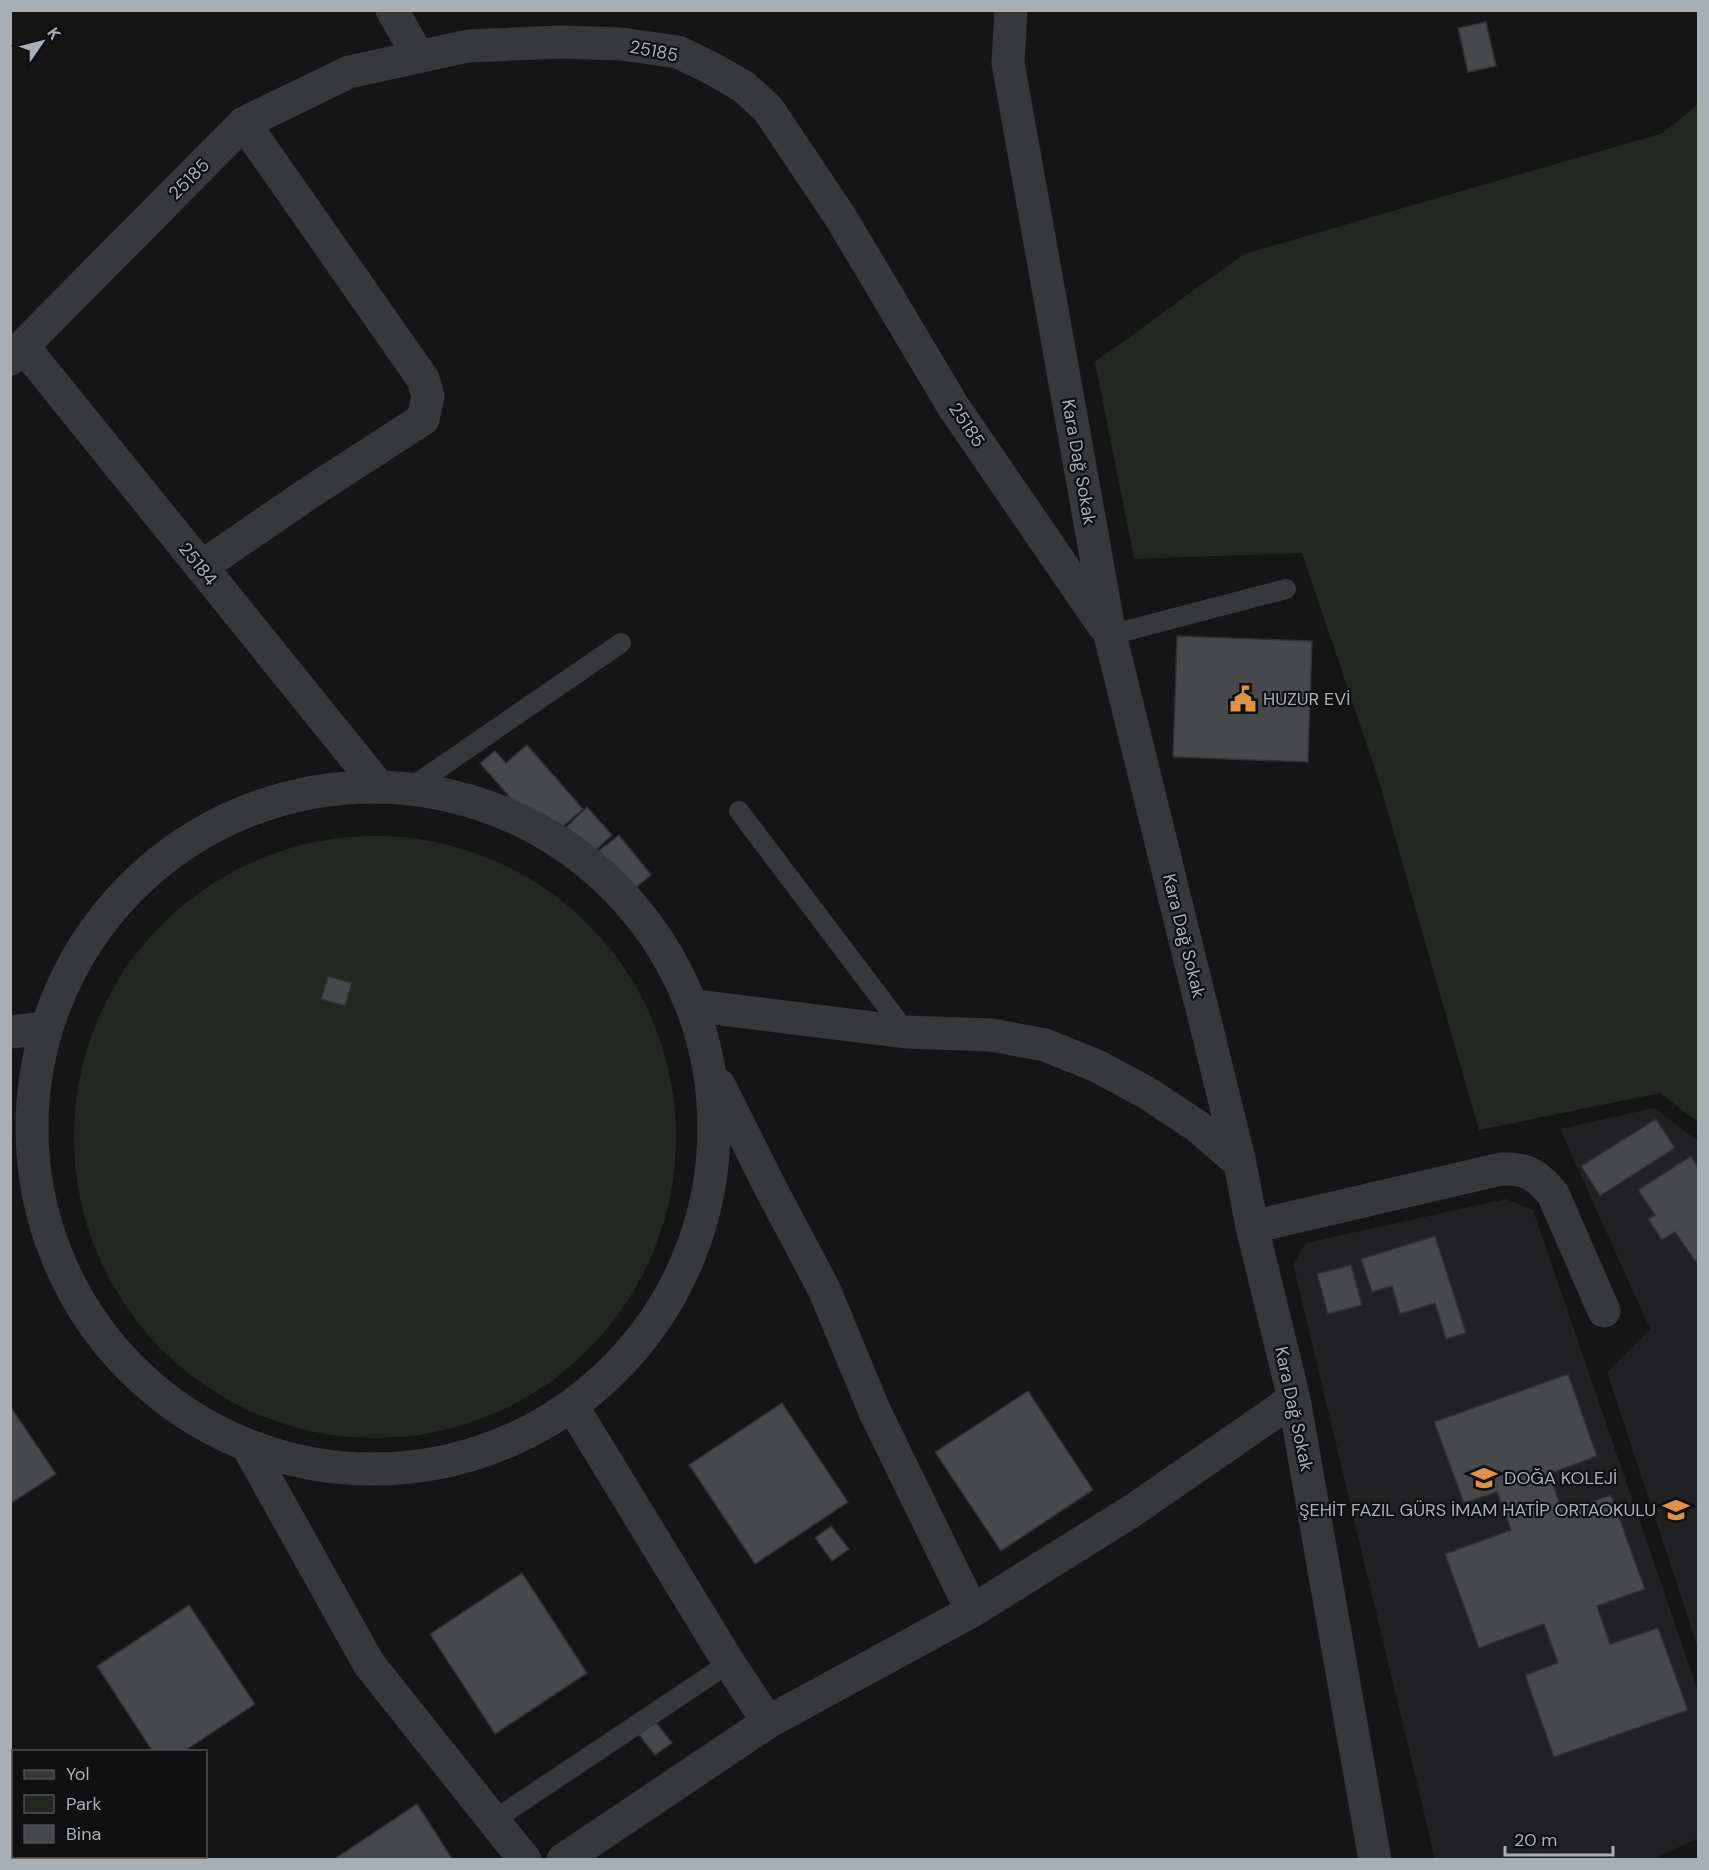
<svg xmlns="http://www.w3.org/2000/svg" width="1709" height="1870" viewBox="0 0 1709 1870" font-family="'DM Sans',sans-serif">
	<rect width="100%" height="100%" fill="#151516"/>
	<path fill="#212123" d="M1654 1108 1698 1141V1648L1607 1372 1650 1329 1560 1129Z
		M1506 1199 1533 1210 1698 1691V1838L1654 1859H1435L1293 1264 1306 1243Z"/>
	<path fill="#222821" d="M1698 104V1122L1660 1093 1479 1130 1378 778 1302 553 1134 559 1095 362 1244 254 1663 133Z
		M74 1137a301 301 0 1 1 602 0a301 301 0 1 1-602 0Z"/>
	<path fill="#47484b" stroke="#2f3032" stroke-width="1.5" d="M1486 22 1496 66 1468 72 1458 28Z
		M1177 636 1312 641 1308 762 1173 757Z
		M527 745 583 809 547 840 480 763 495 751 506 763Z
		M587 807 612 835 583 862 558 835Z
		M619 835 651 875 627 895 595 854Z
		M328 976 352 983 345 1006 321 999Z
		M1656 1119 1675 1148 1600 1196 1581 1166Z
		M1691 1156 1698 1168V1259L1695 1261 1675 1232 1662 1240 1648 1219 1655 1215 1638 1190Z
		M1435 1236 1466 1333 1446 1339 1435 1303 1400 1314 1392 1286 1372 1292 1361 1259Z
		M1351 1265 1362 1305 1328 1314 1317 1274Z
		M1568 1374 1597 1456 1549 1474 1563 1512 1611 1495 1645 1589 1597 1606 1610 1644 1658 1628 1688 1710 1554 1757 1525 1675 1558 1663 1544 1624 1479 1648 1445 1554 1511 1530 1497 1492 1464 1503 1434 1422Z
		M1028 1391 1093 1490 1001 1551 935 1452Z
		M782 1403 848 1502 755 1564 689 1465Z
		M10 1406 56 1474 10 1504Z
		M831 1526 849 1549 832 1561 815 1538Z
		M522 1573 587 1673 495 1734 430 1634Z
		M189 1605 255 1704 183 1752H153L97 1666Z
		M656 1722 672 1743 655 1755 639 1735Z
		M417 1804 453 1860H333Z"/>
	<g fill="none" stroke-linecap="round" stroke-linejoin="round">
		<path stroke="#36383b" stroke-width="20" d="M1110 635 1286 589
			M416 784 621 643
			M739 811 906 1032
			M494 1820 729 1663"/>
		<path stroke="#36383b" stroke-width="33" d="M392 10 418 56
			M1011 10 1008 63 1110 635 1240 1163 1252 1227 1294 1399 1375 1860
			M23 346 375 782
			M10 359 244 123 349 72 468 46 561 42 621 44 678 52 713 69 744 87 768 109 841 218 953 406 1103 625
			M201 567 309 493 423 419 428 396 423 379 244 123
			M32 1128a341 341 0 1 1 682 0a341 341 0 1 1-682 0Z
			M697 1006 906 1032 991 1035 1045 1045 1097 1066 1147 1093 1197 1126 1240 1163
			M10 1032 45 1028
			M719 1085 772 1191 824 1289 875 1412 972 1611
			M1252 1227 1501 1169C1526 1168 1536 1174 1553 1194L1604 1311
			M574 1409 729 1663 768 1722
			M247 1445 369 1664 525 1860
			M563 1860 768 1722 972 1611 1132 1511 1294 1399"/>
	</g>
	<defs>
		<g id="civic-bare" transform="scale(2.07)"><path d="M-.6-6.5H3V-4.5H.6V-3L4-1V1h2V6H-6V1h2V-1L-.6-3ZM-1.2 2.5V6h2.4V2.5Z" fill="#dc9247" stroke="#101011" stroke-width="2.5" paint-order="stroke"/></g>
		<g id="school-bare" transform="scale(2.07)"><path d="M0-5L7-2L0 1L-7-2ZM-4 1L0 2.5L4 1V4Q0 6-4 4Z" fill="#dc9247" stroke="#101011" stroke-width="2.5" paint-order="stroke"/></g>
	</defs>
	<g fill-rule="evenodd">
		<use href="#civic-bare" x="1243" y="699"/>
		<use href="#school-bare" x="1484" y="1478"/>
		<use href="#school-bare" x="1676" y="1510"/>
	</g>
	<g text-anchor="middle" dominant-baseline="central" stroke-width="4.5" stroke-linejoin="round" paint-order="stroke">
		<g font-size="18" fill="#a8aeb5" stroke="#101011">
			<text transform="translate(654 51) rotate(11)">25185</text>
			<text transform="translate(189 179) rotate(-45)">25185</text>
			<text transform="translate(967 425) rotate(56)">25185</text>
			<text transform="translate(1079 462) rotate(80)">Kara Dağ Sokak</text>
			<text transform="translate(198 564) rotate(51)">25184</text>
			<text transform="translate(1184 936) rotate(76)">Kara Dağ Sokak</text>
			<text transform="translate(1294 1409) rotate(78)">Kara Dağ Sokak</text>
		</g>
		<g font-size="18" fill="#a8aeb5" stroke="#101011" text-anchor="start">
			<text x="1263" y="699">HUZUR EVİ</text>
			<text x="1504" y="1478">DOĞA KOLEJİ</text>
			<text x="1656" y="1510" text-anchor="end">ŞEHİT FAZIL GÜRS İMAM HATİP ORTAOKULU</text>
		</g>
	</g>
	<rect width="1709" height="1870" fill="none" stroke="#a8aeb5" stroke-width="24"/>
	<rect x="12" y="1750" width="195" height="108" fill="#101011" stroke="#4d4f53" stroke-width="1.5"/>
	<rect x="24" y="1770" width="30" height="9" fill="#36383b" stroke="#4d4f53" stroke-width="1.5"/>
	<text x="66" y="1780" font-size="18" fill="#a8aeb5">Yol</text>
	<rect x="24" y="1795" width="30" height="18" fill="#222821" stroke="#4d4f53" stroke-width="1.5"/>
	<text x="66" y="1810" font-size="18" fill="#a8aeb5">Park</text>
	<rect x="24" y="1825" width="30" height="18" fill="#47484b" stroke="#4d4f53" stroke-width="1.5"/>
	<text x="66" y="1840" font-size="18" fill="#a8aeb5">Bina</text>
	<g transform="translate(42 42) rotate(55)" stroke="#101011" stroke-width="4.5" paint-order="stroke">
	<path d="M0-4.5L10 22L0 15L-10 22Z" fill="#a8aeb5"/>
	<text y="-9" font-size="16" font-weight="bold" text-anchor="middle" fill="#a8aeb5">K</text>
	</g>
	<path d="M1505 1846v9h108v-9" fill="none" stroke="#a8aeb5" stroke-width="3"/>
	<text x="1514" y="1846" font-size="18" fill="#a8aeb5" stroke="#101011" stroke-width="4.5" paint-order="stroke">20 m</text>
</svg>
